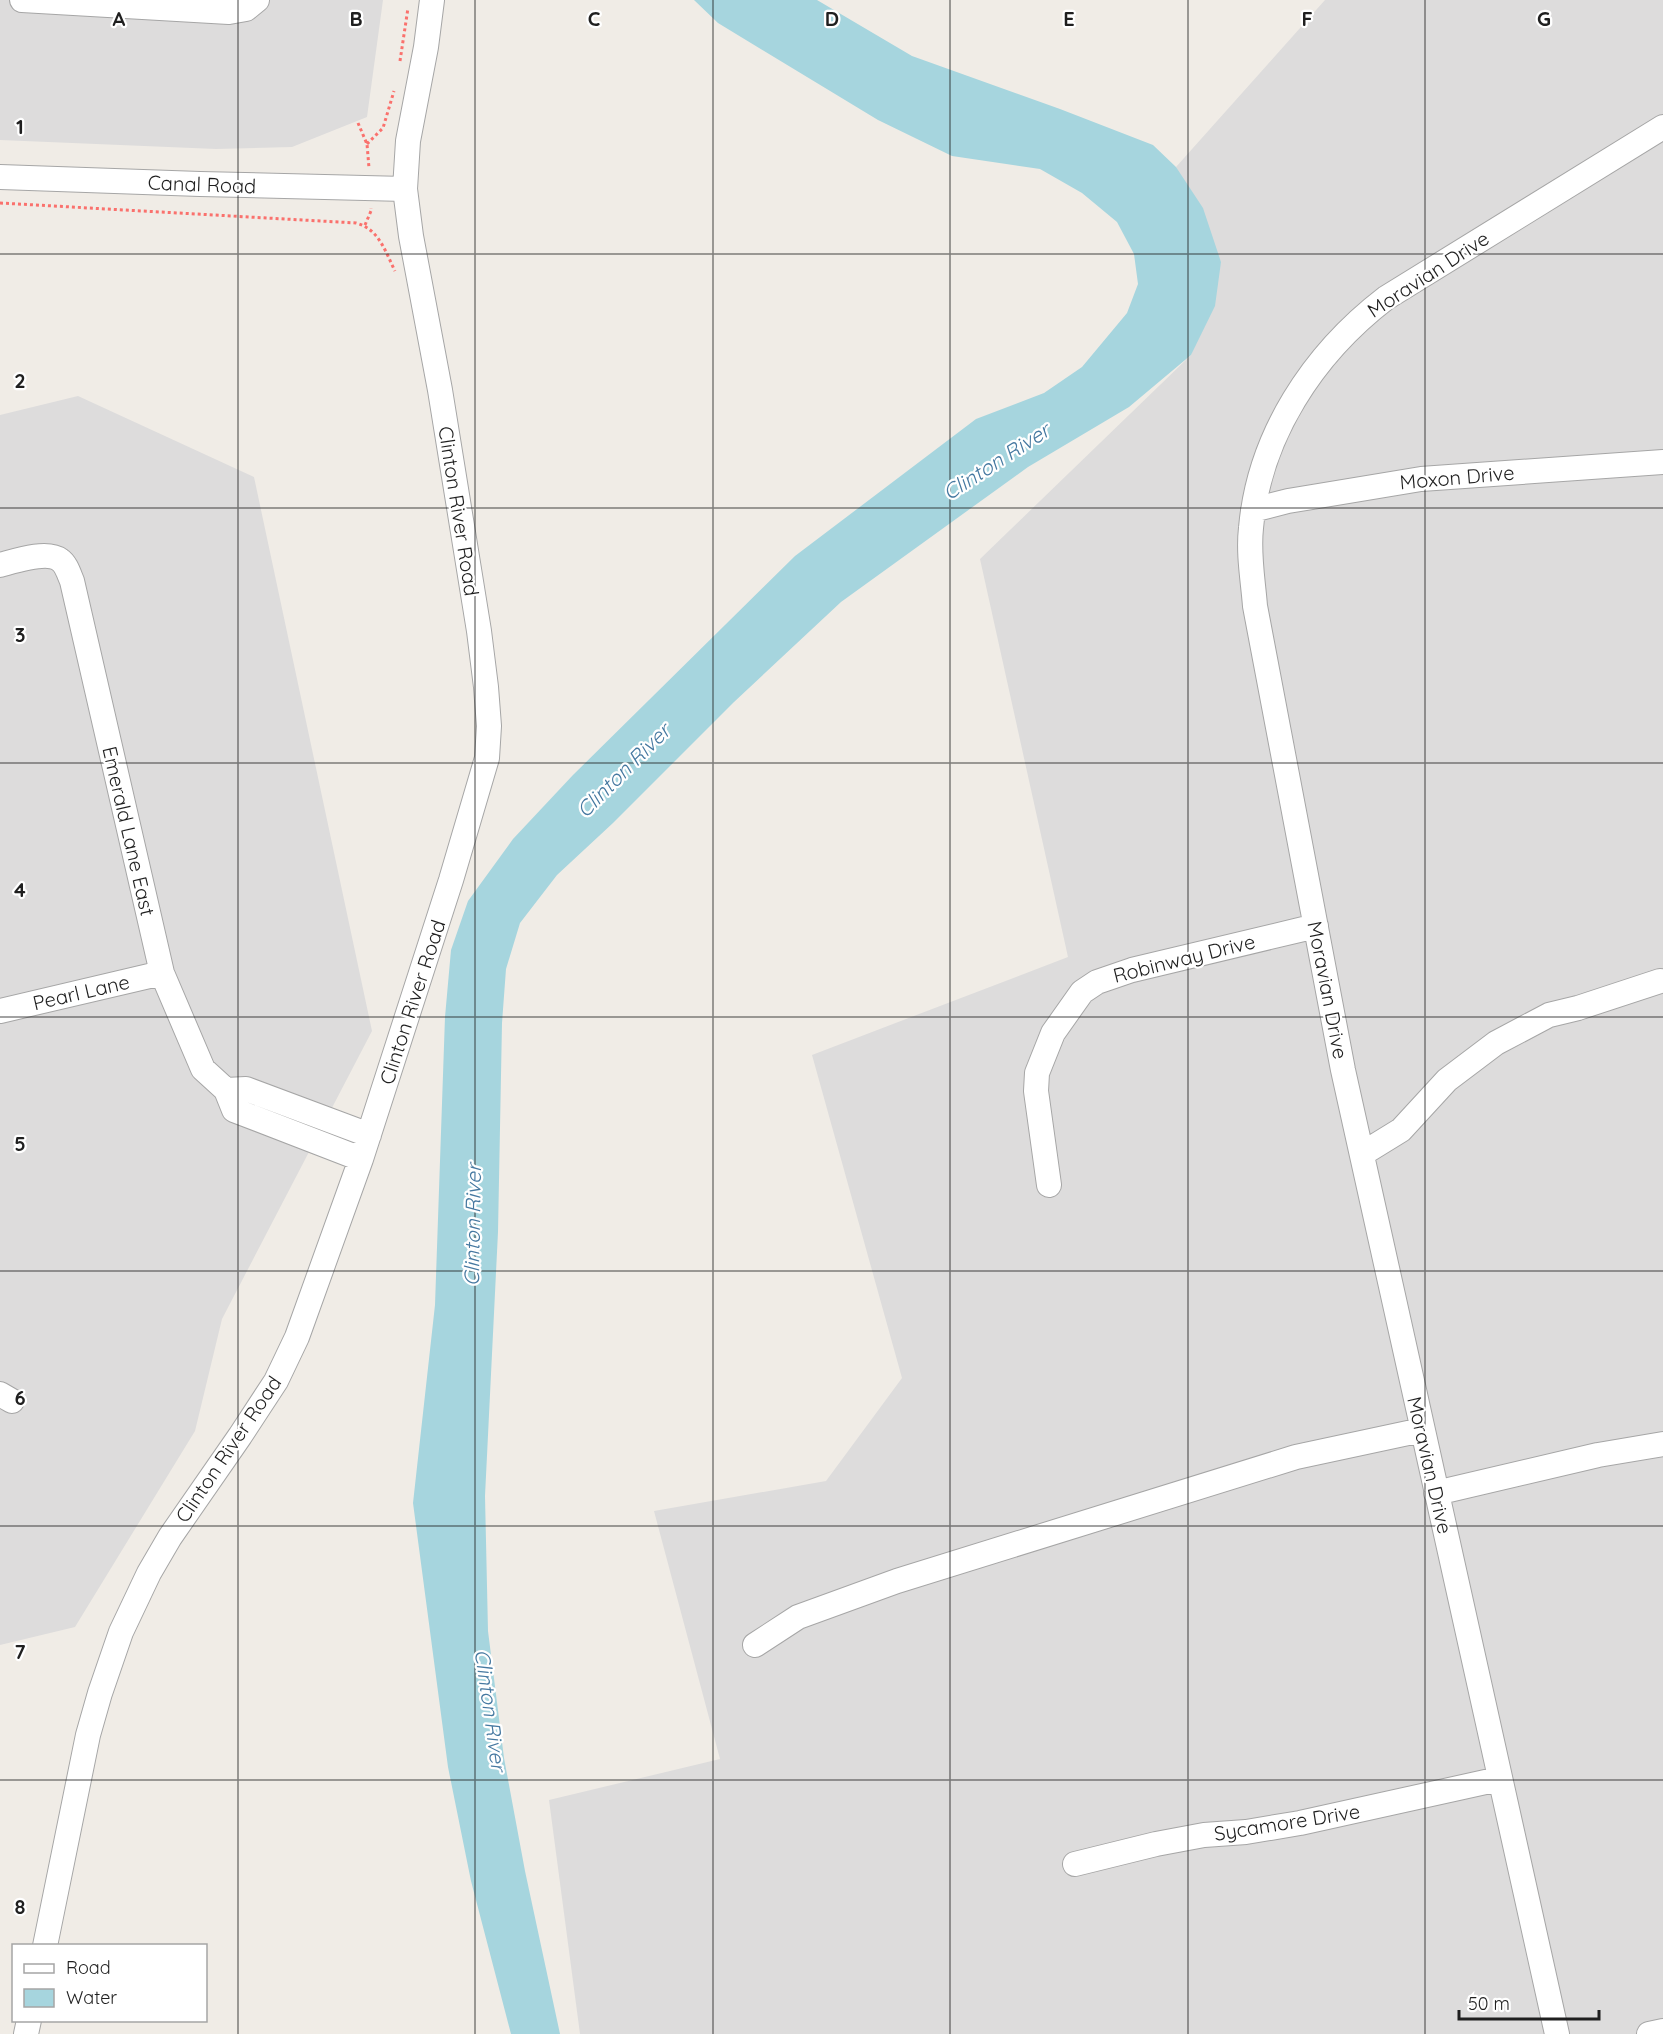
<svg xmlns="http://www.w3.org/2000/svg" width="1663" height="2034" viewBox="0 0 1663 2034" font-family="Quicksand,sans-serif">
	<rect width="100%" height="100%" fill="#f0ece6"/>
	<path fill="#dddcdc" d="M0 0H383L367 117 292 147 216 149 0 140Z
		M1325 0H1663V2034H580L549 1800 720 1759 654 1511 826 1481 902 1378 812 1055 1068 957 980 559 1191 355 1221 262 1176 167Z
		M78 396 254 477 372 1031 222 1319 195 1431 75 1627 0 1645V415Z"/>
	<path fill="#a6d5de" d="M694 0H817L912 56 1060 109 1153 145 1176 167 1203 208 1221 262 1215 306 1191 355 1129 407 1028 467 841 602 734 702 613 823 557 875 520 923 506 969 502 1023 498 1232 485 1496 488 1631 504 1758 525 1871 560 2034H511L471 1881 448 1767 413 1503 435 1305 445 1017 451 950 468 901 513 839 573 775 795 556 976 419 1044 393 1082 367 1127 313 1138 284 1134 254 1117 222 1082 193 1040 169 952 156 878 120 718 23Z"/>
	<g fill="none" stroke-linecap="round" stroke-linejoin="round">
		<g stroke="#a6a6a6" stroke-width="26">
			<path id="minor" d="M22 0 229 12 246 9 257 0
				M0 177 200 184 405 189
				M1253 510 1288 501 1421 479 1663 462
				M0 565C15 561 47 550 60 560 66 564 69 574 72 581L162 973 203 1069 226 1090
				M0 1011 162 973
				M1362 1154 1401 1130 1447 1080 1496 1043 1549 1015 1578 1008 1660 981
				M361 1159 234 1110 226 1090 246 1089 369 1135
				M1049 1185 1036 1091 1037 1073 1053 1033 1082 992 1097 982 1132 970 1316 926
				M0 1394 12 1401
				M1436 1493 1598 1455 1663 1444
				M755 1645 798 1617 897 1581 1296 1457 1422 1430
				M1075 1864 1156 1844 1204 1835 1246 1832 1300 1823 1499 1779
				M45 1946 88 1735 100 1693 121 1632 149 1573 170 1537 240 1436 276 1381 297 1337 361 1159 451 880 487 758 489 726 486 687 479 631 440 390 411 236 405 189 408 141 426 47 432 0
				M26 2034 29 2020
				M1557 2034 1343 1070 1255 606C1253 580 1248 554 1251 528 1259 436 1313 354 1386 298L1663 127
				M1649 2034 1663 2031"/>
		</g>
		<path stroke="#fa716d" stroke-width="3" stroke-dasharray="3 3" stroke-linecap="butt" d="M400 61 408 8
			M358 123 367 144 369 168
			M367 144 383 128 394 91
			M0 203 356 223C379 229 385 251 395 271
			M365 225 371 211V208"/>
		<use href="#minor" stroke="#fff" stroke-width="24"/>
	</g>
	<path fill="none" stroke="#1f1f1f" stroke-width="1.5" stroke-opacity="0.55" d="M238 0V2034M475 0V2034M713 0V2034M950 0V2034M1188 0V2034M1425 0V2034M0 254H1663M0 508H1663M0 763H1663M0 1017H1663M0 1271H1663M0 1526H1663M0 1780H1663"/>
	<g text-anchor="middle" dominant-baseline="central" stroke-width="4.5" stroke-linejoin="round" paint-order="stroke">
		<g font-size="20" fill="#1f1f1f" stroke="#fff">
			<text transform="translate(202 184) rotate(2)">Canal Road</text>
			<text transform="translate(1428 274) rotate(-33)">Moravian Drive</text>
			<text transform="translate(1457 477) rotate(-5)">Moxon Drive</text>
			<text transform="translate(459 511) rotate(81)">Clinton River Road</text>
			<text transform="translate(129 831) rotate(77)">Emerald Lane East</text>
			<text transform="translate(1184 958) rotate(-14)">Robinway Drive</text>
			<text transform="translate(1328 990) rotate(79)">Moravian Drive</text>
			<text transform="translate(81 992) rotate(-13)">Pearl Lane</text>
			<text transform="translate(412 1002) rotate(-72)">Clinton River Road</text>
			<text transform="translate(228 1449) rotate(-56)">Clinton River Road</text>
			<text transform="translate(1430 1465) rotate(77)">Moravian Drive</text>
			<text transform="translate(1287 1822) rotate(-9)">Sycamore Drive</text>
		</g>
		<g font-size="21" font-style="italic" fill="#4578a0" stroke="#fff">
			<text transform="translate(996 461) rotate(-33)">Clinton River</text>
			<text transform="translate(623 770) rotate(-45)">Clinton River</text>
			<text transform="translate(472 1225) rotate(-89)">Clinton River</text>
			<text transform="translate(491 1710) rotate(82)">Clinton River</text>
		</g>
	</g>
	<g font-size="20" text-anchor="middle" font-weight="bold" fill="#1f1f1f" stroke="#fff" stroke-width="4.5" stroke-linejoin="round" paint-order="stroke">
		<text x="119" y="26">A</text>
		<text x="356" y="26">B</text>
		<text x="594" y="26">C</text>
		<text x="832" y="26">D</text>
		<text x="1069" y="26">E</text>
		<text x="1307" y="26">F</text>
		<text x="1544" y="26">G</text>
		<text x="20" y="134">1</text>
		<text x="20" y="388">2</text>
		<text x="20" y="642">3</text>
		<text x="20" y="897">4</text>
		<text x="20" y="1151">5</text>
		<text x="20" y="1405">6</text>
		<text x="20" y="1659">7</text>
		<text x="20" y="1914">8</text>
	</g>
	<rect x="12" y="1944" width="195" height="78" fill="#ffffff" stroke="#a5a5a5" stroke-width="1.5"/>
	<rect x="24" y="1964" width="30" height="9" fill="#ffffff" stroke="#a5a5a5" stroke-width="1.5"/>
	<text x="66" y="1974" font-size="18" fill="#1f1f1f">Road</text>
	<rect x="24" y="1989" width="30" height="18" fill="#a6d5de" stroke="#a5a5a5" stroke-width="1.5"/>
	<text x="66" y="2004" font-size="18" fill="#1f1f1f">Water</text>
	<path d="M1459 2010v9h140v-9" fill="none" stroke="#1f1f1f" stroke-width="3"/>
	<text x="1468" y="2010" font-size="18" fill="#1f1f1f" stroke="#ffffff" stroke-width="4.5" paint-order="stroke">50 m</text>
</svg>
